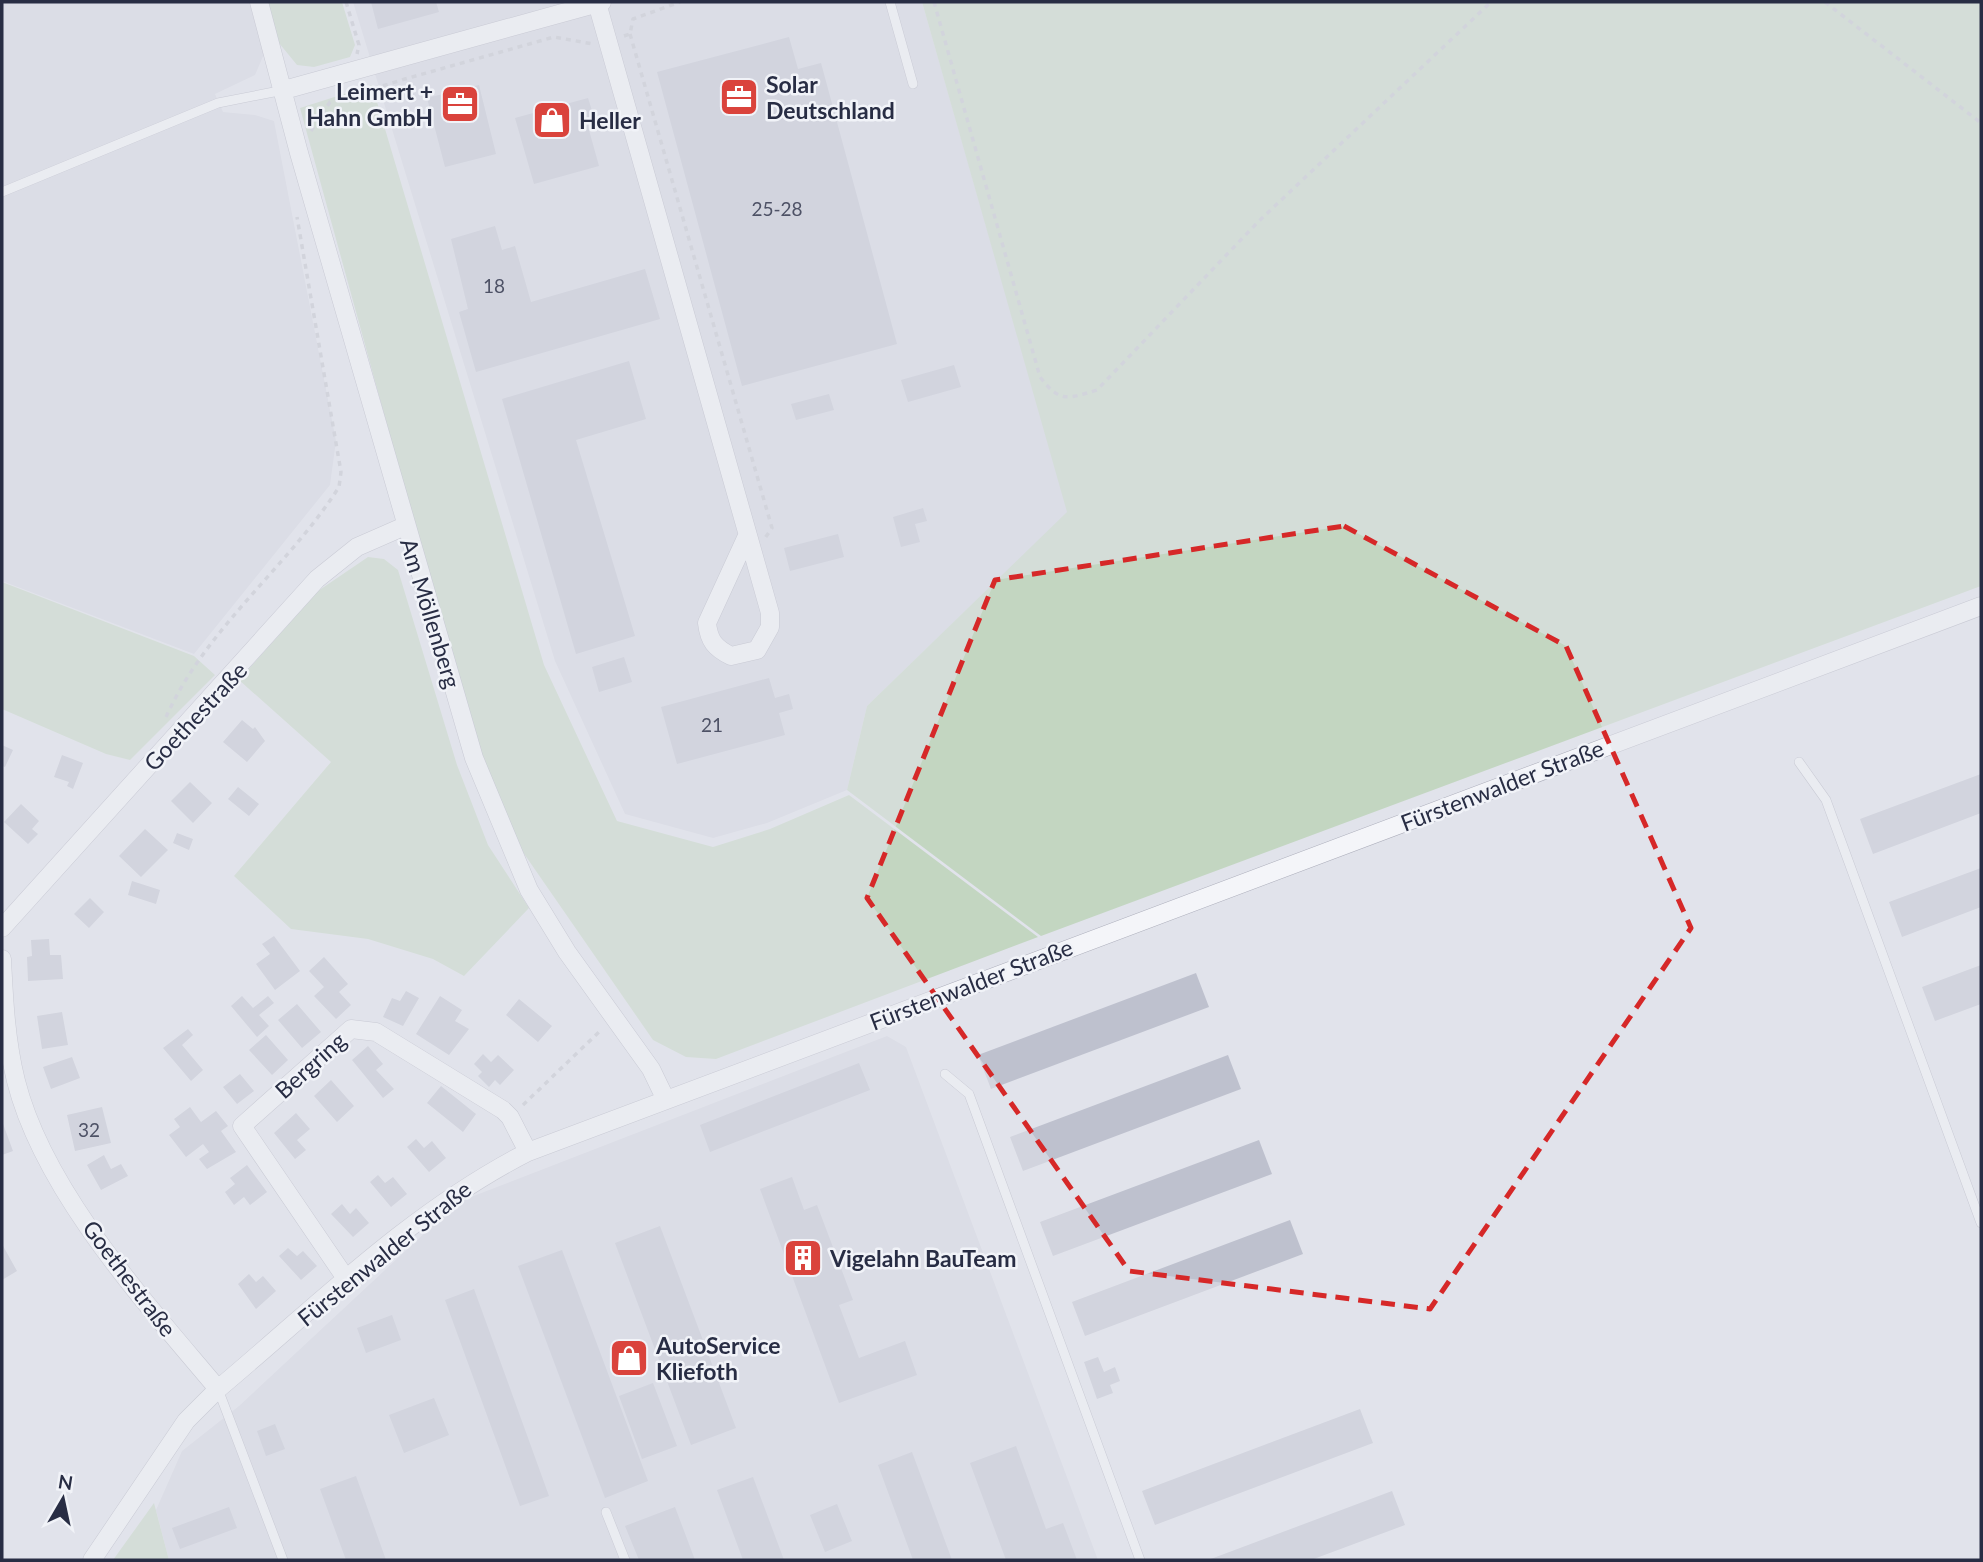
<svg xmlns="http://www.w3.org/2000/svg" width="1983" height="1562" viewBox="0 0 1983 1562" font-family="Lato,sans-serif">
	<rect width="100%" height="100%" fill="#e1e3eb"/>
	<path fill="#d3d5e0" d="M2 2H249L264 54 255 75 215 94 223 112 255 115 274 121 336 441 330 485 194 654 2 581Z
		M353 2H922L1068 512 867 706 847 790 767 823 713 838 625 814 555 661Z
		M887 1036 906 1047 1098 1560H169L156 1510 182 1451 239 1406 458 1202Z"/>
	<path fill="#c3d6c1" d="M268 2H342L355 45 350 57 314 67 297 65 279 43Z
		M922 2H1981V586L1041 936 847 790 867 706 1067 512Z
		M372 85 544 665 617 821 713 847 770 829 849 795 1038 937 716 1059 686 1057 653 1040 509 832 478 756 300 108Z
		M368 557 384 559 398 570 457 765 488 845 529 908 464 976 433 959 368 939 291 929 234 876 331 762 239 680 318 591Z
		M2 582 194 656 215 675 130 760 106 754 2 709Z
		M154 1503 169 1560H113Z"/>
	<path fill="#bec1ce" d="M371 2H436L439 12 378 29Z
		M789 37 798 69 821 63 897 344 742 386 657 72Z
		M479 85 496 154 445 167 427 98Z
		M588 98 595 120 587 123 599 166 534 184 515 118Z
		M495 226 502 250 515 246 531 302 645 269 660 319 476 372 459 312 468 309 451 239Z
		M629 361 646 419 576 440 635 636 576 654 502 399Z
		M954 365 961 387 908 402 901 380Z
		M829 394 834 410 796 420 791 404Z
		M923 508 927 521 915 524 920 542 901 547 893 517Z
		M838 534 844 557 790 571 784 548Z
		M624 657 632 682 599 692 592 667Z
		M769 678 775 698 789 694 793 709 779 713 785 735 677 764 661 707Z
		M242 720 253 729 255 727 265 741 247 762 223 742Z
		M2 745 13 750 5 767 2 766Z
		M62 755 83 763 73 789 67 786 69 782 54 777Z
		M1981 774V813L1873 854 1860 819Z
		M190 782 212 803 193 823 171 801Z
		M238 787 259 804 249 816 228 799Z
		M21 804 39 821 32 829 38 834 28 844 4 822Z
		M145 829 168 850 141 877 119 856Z
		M177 833 193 839 189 850 173 843Z
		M1981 868V907L1902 937 1889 902Z
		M132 881 160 890 156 904 128 895Z
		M90 898 104 912 89 928 74 914Z
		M274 936 300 971 275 990 256 964 270 954 262 944Z
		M49 939 50 955H61L63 979 28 981 27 957 32 956 31 940Z
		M324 957 348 984 339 992 351 1005 336 1019 314 996 324 987 309 971Z
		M1981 965V1004L1935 1021 1922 987Z
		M1196 973 1209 1007 991 1089 978 1055Z
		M406 991 419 998 403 1026 383 1017 392 998 400 1001Z
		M242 996 253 1008 268 996 274 1003 259 1015 269 1026 257 1037 231 1006Z
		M440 996 462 1010 455 1021 469 1029 449 1055 416 1034Z
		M519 999 552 1026 538 1042 506 1015Z
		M297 1004 321 1032 302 1048 278 1020Z
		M62 1012 68 1045 42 1049 37 1016Z
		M188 1029 193 1035 182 1045 203 1070 191 1081 163 1048Z
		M266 1035 288 1060 272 1075 249 1050Z
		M368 1046 383 1064 376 1070 394 1089 383 1098 352 1060Z
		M483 1054 491 1062 498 1055 514 1070 500 1085 495 1080 489 1087 478 1076 482 1072 474 1064Z
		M1228 1055 1241 1089 1023 1171 1010 1137Z
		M72 1057 80 1078 51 1089 43 1067Z
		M859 1063 870 1090 710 1152 700 1125Z
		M240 1074 254 1091 237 1104 223 1087Z
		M331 1080 354 1106 337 1122 314 1096Z
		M441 1086 476 1114 463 1132 427 1103Z
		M102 1107 111 1143 75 1151 67 1115Z
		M190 1107 201 1122 216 1111 228 1126 221 1131 236 1152 207 1169 199 1159 209 1152 203 1144 186 1157 169 1135 180 1127 174 1119Z
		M296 1113 310 1129 297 1140 306 1150 295 1159 274 1133Z
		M2 1121 13 1151 2 1155Z
		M416 1139 424 1148 432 1141 446 1158 429 1172 407 1147Z
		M1259 1140 1272 1174 1053 1256 1040 1222Z
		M104 1155 111 1169 121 1164 128 1176 101 1190 87 1165Z
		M247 1165 267 1192 250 1205 244 1197 234 1205 225 1192 235 1184 230 1178Z
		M378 1175 385 1183 393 1177 407 1194 391 1207 370 1182Z
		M792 1177 804 1210 817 1205 853 1300 839 1305 859 1358 905 1341 917 1375 839 1403 760 1189Z
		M342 1204 350 1214 356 1208 369 1223 353 1237 331 1214Z
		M1290 1220 1303 1254 1085 1336 1072 1302Z
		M660 1226 736 1428 691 1445 615 1243Z
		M2 1244 17 1271 2 1280Z
		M288 1248 297 1256 303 1251 317 1266 301 1280 279 1256Z
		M562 1250 648 1481 605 1498 518 1266Z
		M249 1274 256 1282 263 1276 276 1291 256 1309 238 1284Z
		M474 1289 549 1496 520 1506 445 1300Z
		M392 1315 401 1340 366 1353 357 1328Z
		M1098 1357 1104 1372 1115 1367 1120 1381 1110 1385 1113 1393 1097 1399 1084 1362Z
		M653 1383 677 1446 642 1459 619 1396Z
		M434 1398 449 1435 404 1453 389 1415Z
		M1360 1409 1373 1443 1155 1525 1142 1491Z
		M275 1424 285 1449 266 1456 257 1431Z
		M1016 1446 1046 1529 1063 1523 1077 1560H1006L970 1463Z
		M912 1452 952 1560H913L878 1465Z
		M356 1476 386 1560H346L320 1489Z
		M753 1477 784 1560H743L717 1490Z
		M1392 1491 1405 1525 1311 1560H1208Z
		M837 1504 852 1541 825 1552 810 1515Z
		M229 1507 237 1528 180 1549 172 1528Z
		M675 1507 695 1560H639L625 1526Z"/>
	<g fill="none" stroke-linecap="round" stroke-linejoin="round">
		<g stroke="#aaacb9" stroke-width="10">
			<path id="service" d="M890 2 913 84
				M2 192 218 103 284 90
				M1799 762 1826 800 1981 1223
				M945 1074 969 1094 1140 1560
				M218 1389 283 1560
				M606 1512 625 1560"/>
		</g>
		<g stroke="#aaacb9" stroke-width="19">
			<path id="minor" d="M259 2 299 153 474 758 529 890 567 952 651 1069 665 1098
				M597 3 770 613V627L757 650 731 656C715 648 709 641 707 623L747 536
				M284 90 602 2
				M2 928 317 579 357 547 405 526
				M2 959C4 1000 6 1041 16 1081 44 1192 146 1303 218 1389
				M347 1280 242 1126 351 1029 376 1032 503 1110 510 1117 528 1152
				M92 1560 186 1421 218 1389C317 1306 412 1211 528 1152L1981 606"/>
		</g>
		<path stroke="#bfc1ca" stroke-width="3.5" stroke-dasharray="5 5" stroke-linecap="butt" d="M346 2 359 45 357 54
			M934 2 1040 377C1060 403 1067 399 1097 390L1259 221 1491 2
			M1825 2 1981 123
			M630 34 772 528 765 538
			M624 36 630 34 633 19 680 2
			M311 131 330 102 405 79 554 37 593 44
			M166 717C206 628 288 567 339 487L341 472 297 217
			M523 1105 601 1030"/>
		<use href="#service" stroke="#f4f5f9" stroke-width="9"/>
		<use href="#minor" stroke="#f4f5f9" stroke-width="18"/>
	</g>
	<path d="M0 0H1983V1562H0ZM1344 526 1566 646 1691 928 1430 1309 1129 1271 867 898 995 580Z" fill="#e1e3eb" fill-opacity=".55" fill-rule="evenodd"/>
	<path fill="none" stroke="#d62828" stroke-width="5" stroke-dasharray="14 9" stroke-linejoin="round" d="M1344 526 1566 646 1691 928 1430 1309 1129 1271 867 898 995 580Z"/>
	<defs>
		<g id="office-square" transform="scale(2.0125)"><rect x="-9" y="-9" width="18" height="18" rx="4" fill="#da433c" stroke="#f1f3f8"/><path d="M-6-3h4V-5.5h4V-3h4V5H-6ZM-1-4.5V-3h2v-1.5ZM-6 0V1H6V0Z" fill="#fff"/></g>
		<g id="shop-square" transform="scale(2.0125)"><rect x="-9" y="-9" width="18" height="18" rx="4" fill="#da433c" stroke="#f1f3f8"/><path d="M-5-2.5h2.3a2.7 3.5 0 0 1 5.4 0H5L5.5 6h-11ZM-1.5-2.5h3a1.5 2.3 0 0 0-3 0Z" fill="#fff"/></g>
		<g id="building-square" transform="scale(2.0125)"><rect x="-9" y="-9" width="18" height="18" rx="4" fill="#da433c" stroke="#f1f3f8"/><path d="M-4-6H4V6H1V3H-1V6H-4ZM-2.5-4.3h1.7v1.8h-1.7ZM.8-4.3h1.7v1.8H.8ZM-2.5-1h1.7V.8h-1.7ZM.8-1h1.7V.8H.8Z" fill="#fff"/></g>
	</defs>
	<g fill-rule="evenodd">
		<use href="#office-square" x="739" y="97"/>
		<use href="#office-square" x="460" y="104"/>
		<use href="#shop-square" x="552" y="120"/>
		<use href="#building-square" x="803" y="1258"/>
		<use href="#shop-square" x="629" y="1358"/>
	</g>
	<g text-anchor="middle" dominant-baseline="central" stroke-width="5" stroke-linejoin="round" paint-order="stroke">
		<g font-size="19" fill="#4e5266">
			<text x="777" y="208">25-28</text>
			<text x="494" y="285">18</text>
			<text x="712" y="724">21</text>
			<text x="89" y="1129">32</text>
		</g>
		<g font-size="23" font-weight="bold" fill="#282d44" stroke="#f1f3f8" text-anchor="start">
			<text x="766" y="84">Solar<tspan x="766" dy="26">Deutschland</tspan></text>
			<text x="433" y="91" text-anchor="end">Leimert +<tspan x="433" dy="26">Hahn GmbH</tspan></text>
			<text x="579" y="120">Heller</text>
			<text x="830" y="1258">Vigelahn BauTeam</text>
			<text x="656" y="1345">AutoService<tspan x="656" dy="26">Kliefoth</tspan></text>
		</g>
		<g font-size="23" fill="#282d44" stroke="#f1f3f8">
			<text transform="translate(431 613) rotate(73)">Am Möllenberg</text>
			<text transform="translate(195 716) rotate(-47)">Goethestraße</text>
			<text transform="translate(1502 785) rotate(-21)">Fürstenwalder Straße</text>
			<text transform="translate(971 984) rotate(-21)">Fürstenwalder Straße</text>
			<text transform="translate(310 1065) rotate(-42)">Bergring</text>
			<text transform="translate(384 1253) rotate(-39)">Fürstenwalder Straße</text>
			<text transform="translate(130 1278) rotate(53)">Goethestraße</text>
		</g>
	</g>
	<rect width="1983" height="1562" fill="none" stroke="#282d44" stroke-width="7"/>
	<g transform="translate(63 1499) rotate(9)" stroke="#f1f3f8" stroke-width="5" paint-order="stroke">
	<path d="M0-5L12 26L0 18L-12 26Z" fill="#282d44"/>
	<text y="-10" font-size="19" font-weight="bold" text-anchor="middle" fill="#282d44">N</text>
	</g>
</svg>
